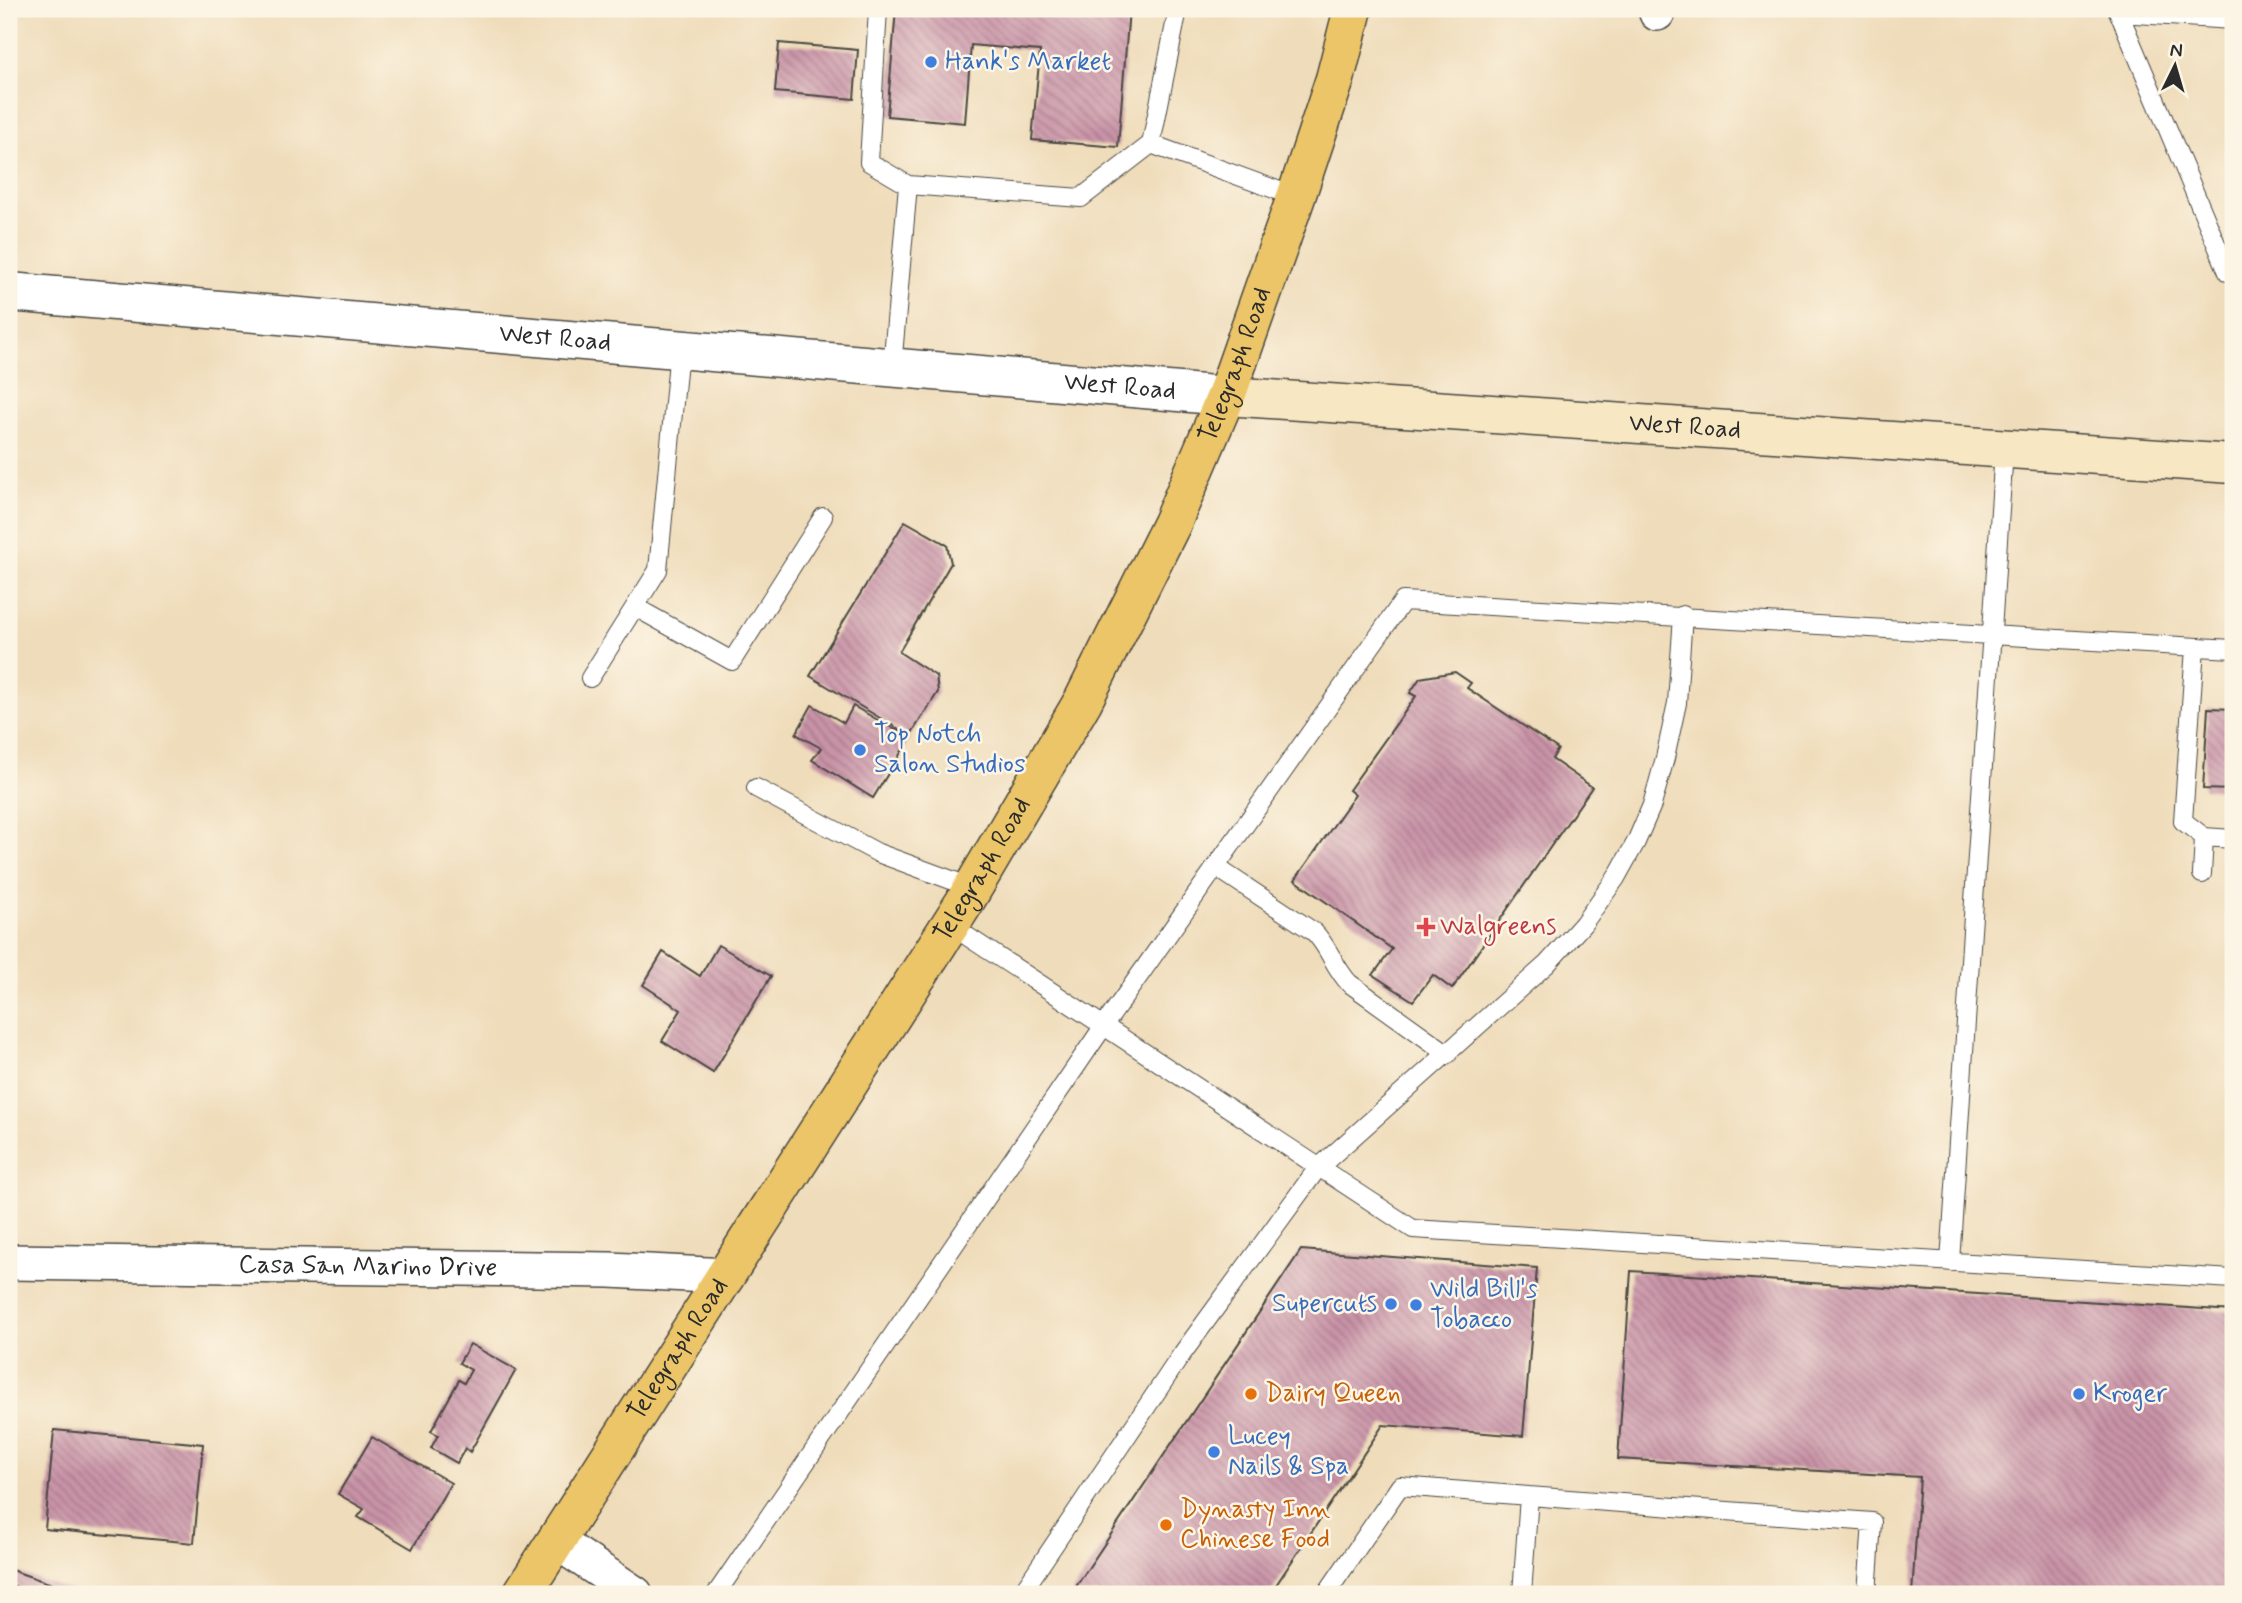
<svg xmlns="http://www.w3.org/2000/svg" width="2242" height="1603" viewBox="0 0 2242 1603" font-family="Mynerve,sans-serif">
	<defs>
		<pattern id="building-back-hatch" width="6" height="6" patternUnits="userSpaceOnUse" patternTransform="scale(1.75)"><rect width="6" height="6" fill="#c993a7"/><path d="M-1 5l2 2M0 0l6 6M5-1l2 2" fill="none" stroke="#a37888"/></pattern>
	</defs>
	<rect width="100%" height="100%" fill="#fcf5e5"/>
	<filter id="ink" filterUnits="userSpaceOnUse"><feTurbulence type="fractalNoise" baseFrequency=".0143" numOctaves="2"/><feDisplacementMap in="SourceGraphic" scale="14" xChannelSelector="R" yChannelSelector="G"/><feConvolveMatrix kernelMatrix="1 2 1 2 8 2 1 2 1" color-interpolation-filters="sRGB"/></filter>
	<filter id="wash" filterUnits="userSpaceOnUse"><feTurbulence type="fractalNoise" baseFrequency=".00686" numOctaves="4" result="noise"/><feDisplacementMap in="SourceGraphic" scale="28" xChannelSelector="R" yChannelSelector="G"/><feGaussianBlur stdDeviation="1.57" result="paint"/><feColorMatrix in="noise" values="0 0 0 0 0 0 0 0 0 0 0 0 0 0 0 0 0 1.4 0 .05"/><feComposite in="paint" operator="in"/></filter>
	<g filter="url(#wash)">
		<rect width="100%" height="100%" fill="#efdcba"/>
		<g id="blocks">
			<path fill="url(#building-back-hatch)" d="M896 9H1129L1118 147 1032 140 1040 51 971 45 965 123 887 116Z
				M779 43 858 50 854 99 775 92Z
				M905 521 947 545 951 563 899 652 936 676 938 692 910 736 810 676Z
				M1455 672 1471 683 1467 688 1558 749 1552 759 1592 787 1452 989 1433 975 1413 1001 1373 975 1392 949 1295 880 1355 795 1349 790 1416 696 1410 693 1420 678Z
				M812 705 844 723 853 706 910 738 873 798 812 760 821 748 796 734Z
				M2208 708 2233 709V790L2203 789Z
				M718 945 771 976 713 1073 662 1041 681 1010 643 985 663 952 700 976Z
				M1301 1250 1537 1268 1523 1436 1383 1425 1270 1594H1071Z
				M1631 1271 2233 1311V1594H1912L1920 1477 1618 1459Z
				M470 1344 516 1370 470 1452 465 1448 457 1463 431 1448 438 1435 431 1431 459 1380 464 1383 471 1370 459 1363Z
				M54 1430 203 1444 194 1543 45 1529Z
				M372 1437 451 1483 412 1549 358 1517 364 1509 338 1494Z
				M11 1570 81 1594H37L9 1584Z"/>
		</g>
	</g>
	<g filter="url(#ink)">
		<use href="#blocks" fill-opacity="0" stroke="#484640" stroke-width="2"/>
		<g fill="none" stroke-linecap="round" stroke-linejoin="round">
			<g stroke="#484640" stroke-width="20">
				<path id="service" d="M878 9 869 162 908 185 1081 198 1151 144 1178 9
					M2117 9 2119 13 2233 20
					M2119 13 2228 272H2233
					M1151 144 1296 197
					M892 367 908 185
					M635 607 732 661 823 517
					M2195 647 2183 821 2204 837 2233 839
					M590 678 658 570 679 350
					M756 788 878 853 973 888
					M1216 867 1314 932C1329 947 1334 967 1349 983L1448 1054
					M2202 874 2204 837
					M950 925 1413 1229 2233 1279
					M1950 1262 2004 450
					M1529 1496 1872 1522 1867 1594
					M716 1594 1103 1027 1403 601 2233 649
					M1021 1594 1182 1354 1317 1169 1547 964 1583 924 1616 878 1636 842 1652 805 1665 758 1677 703 1683 615
					M1326 1594 1400 1486 1529 1496 1522 1594"/>
			</g>
			<g stroke="#484640" stroke-width="38">
				<g id="minor">
					<path d="M1657 9V13"/>
					<path id="s1" d="M9 1262 610 1270 727 1276"/>
					<path d="M556 1541 635 1594"/>
				</g>
			</g>
			<g stroke="#484640" stroke-width="41">
				<g id="tertiary">
					<path id="s2" d="M9 292 1226 396"/>
				</g>
			</g>
			<g stroke="#484640" stroke-width="41">
				<g id="secondary">
					<path id="s3" d="M1226 396 2233 464"/>
				</g>
			</g>
			<g stroke="#484640" stroke-width="41">
				<g id="primary">
					<path id="s4" d="M522 1594 964 903 1083 701 1172 523 1226 396 1296 197 1335 79 1353 9"/>
				</g>
			</g>
			<use href="#service" stroke="#fff" stroke-width="18"/>
			<use href="#minor" stroke="#fff" stroke-width="35"/>
			<use href="#tertiary" stroke="#fff" stroke-width="38"/>
			<use href="#secondary" stroke="#f7e8c3" stroke-width="38"/>
			<use href="#primary" stroke="#ecc569" stroke-width="38"/>
		</g>
	</g>
	<g fill="#3f7fe0" stroke="#fcf5e5" stroke-width="2.5">
		<circle cx="931" cy="62" r="7"/>
		<circle cx="860" cy="750" r="7"/>
		<circle cx="1391" cy="1304" r="7"/>
		<circle cx="1416" cy="1305" r="7"/>
		<circle cx="2079" cy="1394" r="7"/>
		<circle cx="1214" cy="1452" r="7"/>
	</g>
	<path fill="#e0444e" stroke="#fcf5e5" stroke-width="2.5" d="M1422.5 916.5h7v7h7v7h-7v7h-7v-7h-7v-7h7z"/>
	<g fill="#e8710a" stroke="#fcf5e5" stroke-width="2.5">
		<circle cx="1251" cy="1394" r="7"/>
		<circle cx="1166" cy="1525" r="7"/>
	</g>
	<g text-anchor="middle" dominant-baseline="central" stroke-width="5" stroke-linejoin="round" paint-order="stroke">
		<g font-size="26" fill="#366cbe" stroke="#fcf5e5" text-anchor="start">
			<text x="945" y="62">Hank's Market</text>
			<text x="874" y="735">Top Notch<tspan x="874" dy="30">Salon Studios</tspan></text>
			<text x="1430" y="1290">Wild Bill's<tspan x="1430" dy="30">Tobacco</tspan></text>
			<text x="1377" y="1304" text-anchor="end">Supercuts</text>
			<text x="2093" y="1394">Kroger</text>
			<text x="1228" y="1437">Lucey<tspan x="1228" dy="30">Nails &amp; Spa</tspan></text>
		</g>
		<g font-size="26" fill="#2b2b2b" stroke="#fcf5e5">
			<text stroke="none"><textPath href="#s2" startOffset="548">West Road</textPath></text>
			<text stroke="none"><textPath href="#s4" startOffset="1424">Telegraph Road</textPath></text>
			<text stroke="none"><textPath href="#s2" startOffset="1115">West Road</textPath></text>
			<text stroke="none"><textPath href="#s3" startOffset="460">West Road</textPath></text>
			<text stroke="none"><textPath href="#s4" startOffset="858">Telegraph Road</textPath></text>
			<text stroke="none"><textPath href="#s1" startOffset="359">Casa San Marino Drive</textPath></text>
			<text stroke="none"><textPath href="#s4" startOffset="290">Telegraph Road</textPath></text>
		</g>
		<g font-size="26" fill="#be3a42" stroke="#fcf5e5" text-anchor="start">
			<text x="1440" y="927">Walgreens</text>
		</g>
		<g font-size="26" fill="#c56008" stroke="#fcf5e5" text-anchor="start">
			<text x="1265" y="1394">Dairy Queen</text>
			<text x="1180" y="1510">Dynasty Inn<tspan x="1180" dy="30">Chinese Food</tspan></text>
		</g>
	</g>
	<rect width="2242" height="1603" fill="none" stroke="#fcf5e5" stroke-width="35"/>
	<g transform="translate(2175 66) rotate(5)" stroke="#fcf5e5" stroke-width="5" paint-order="stroke">
	<path d="M0-5L12 26L0 18L-12 26Z" fill="#2b2b2b"/>
	<text y="-10" font-size="19" font-weight="bold" text-anchor="middle" fill="#2b2b2b">N</text>
	</g>
</svg>
